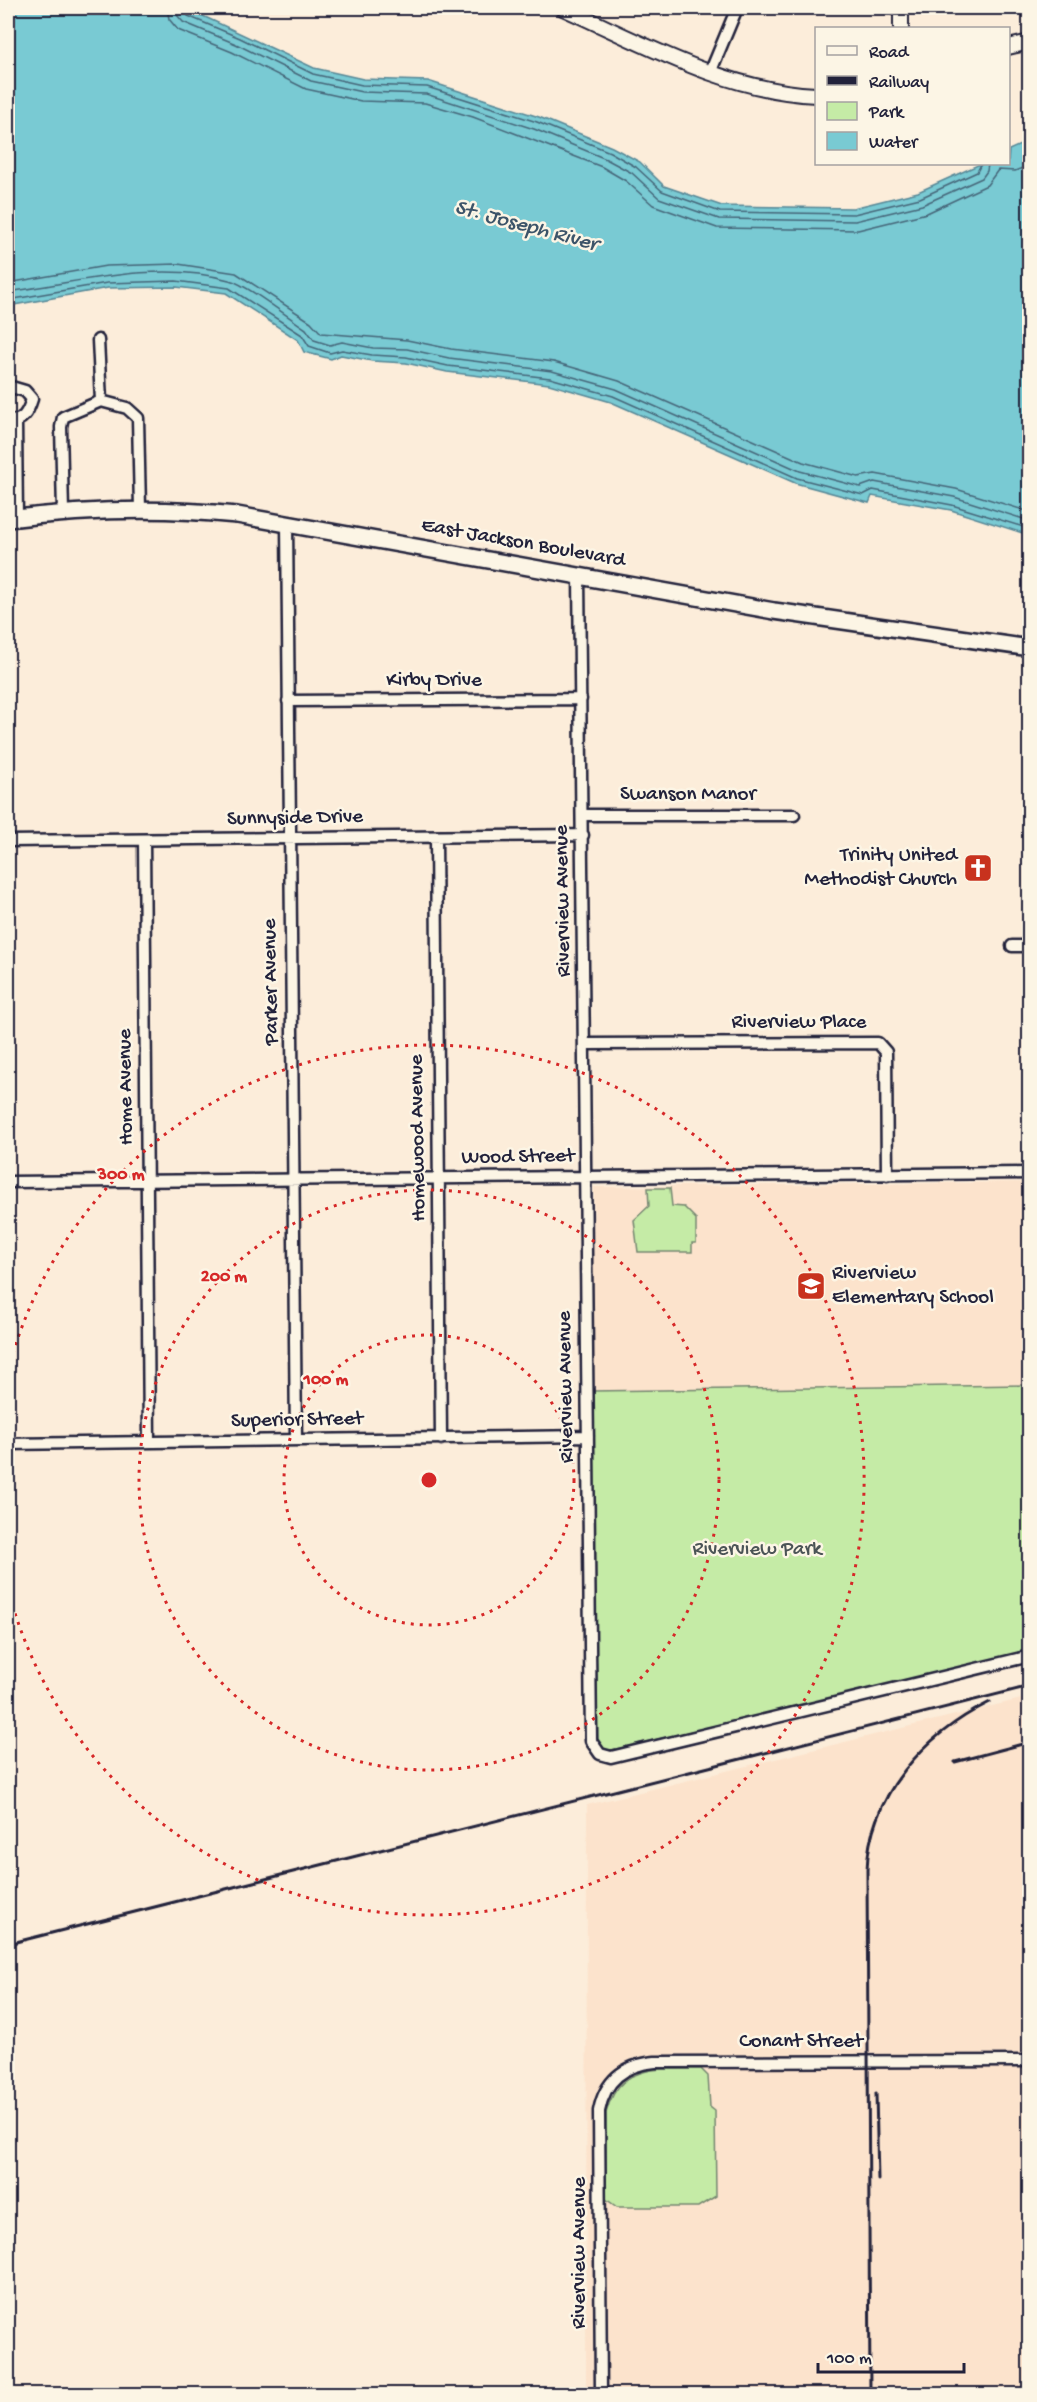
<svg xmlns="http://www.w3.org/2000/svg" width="1037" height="2402" viewBox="0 0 1037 2402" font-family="'Gochi Hand',sans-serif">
	<rect width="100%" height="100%" fill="#fcedda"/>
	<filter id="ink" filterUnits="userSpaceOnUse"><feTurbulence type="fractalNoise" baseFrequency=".0167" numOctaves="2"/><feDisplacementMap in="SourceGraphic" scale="12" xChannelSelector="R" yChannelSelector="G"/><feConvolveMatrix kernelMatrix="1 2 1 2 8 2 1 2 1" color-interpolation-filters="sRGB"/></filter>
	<g filter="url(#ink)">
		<path fill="#fce3cc" d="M1029 1182V1385L591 1391 594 1187Z
			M1029 1697V2394H586L587 1805Z"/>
		<path fill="#c5eba6" stroke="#748670" stroke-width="1.5" d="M648 1188H670L672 1206 684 1207 696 1219V1243H692V1252H638L634 1220 649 1206Z
			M1029 1385V1651L612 1750H605L598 1744 591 1391Z
			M661 2069H701L708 2076 710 2107 715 2111 716 2196 698 2207H617L606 2199V2113C614 2083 631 2071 661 2069Z"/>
		<path fill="#79cad3" stroke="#568796" stroke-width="1.5" d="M8 8H186L314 68 363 79 428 81 539 117 612 147 640 162 664 186 722 206 853 208 918 192 980 164H1008L1009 150 1029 141V535L951 510 872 496 869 503 795 483 611 402 549 384 447 372 406 363 372 361 341 355 331 359 304 352 298 340 226 293 176 287 108 288 8 306Z"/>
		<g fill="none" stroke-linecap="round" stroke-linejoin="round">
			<path stroke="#456578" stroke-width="1.5" d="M167 8 169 19 178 30 232 52 306 89 361 101 425 103 473 117 602 167 626 181 653 205 717 228 858 230 927 213 987 185 998 170 1015 171 1030 165
				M176 8 177 15 183 22 236 44 311 81 362 92 426 94 534 129 606 159 632 173 659 198 719 219 855 221 922 205 982 178 987 171 988 164
				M184 8 188 16 240 38 313 74 362 85 427 87 537 122 610 152 636 167 662 191 720 212 854 214 920 198 977 172 981 164
				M8 283 106 266 178 264 236 273 311 322 321 333 407 340 451 349 554 362 619 381 803 462 858 477 875 474 956 489 1030 512
				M8 292C78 282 159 260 229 280 246 284 289 318 306 329L314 340 330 345 342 342 373 348 407 349 449 358 552 371 616 389 800 471 860 487 874 482 954 497 1030 521
				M8 300 107 283 176 281 229 288 302 335 309 346 330 353 342 350 372 355 406 357 448 366 550 378 613 396 797 478 863 495 873 490 952 505 1030 529"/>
			<g stroke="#22223b" stroke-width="15">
				<path id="minor" d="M710 73 737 8
					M98 340 101 401
					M8 386 25 391 32 399C28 412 23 423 8 420
					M16 421 17 518
					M63 512 61 427 63 417 101 401 127 408 138 418 140 509
					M287 524 296 1440
					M579 575 591 1741 600 1754 611 1757 1030 1656
					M288 701 581 699
					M583 815H794
					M436 837 441 1439
					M144 840 149 1442
					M8 841 583 835
					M1012 946H1030
					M585 1044 878 1043 886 1052 887 1175
					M8 1182 1030 1173
					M8 1444 588 1436
					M601 2394 599 2111C605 2080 624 2065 655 2062L1030 2061"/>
			</g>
			<g stroke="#22223b" stroke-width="18">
				<path id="tertiary" d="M563 8C644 44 726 91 816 95
					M901 8V28
					M1008 47 1030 42"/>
			</g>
			<g stroke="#22223b" stroke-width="20">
				<path id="secondary" d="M8 519C85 509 160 507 237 515L774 611 1030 648"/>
			</g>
			<use href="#minor" stroke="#fcf5e5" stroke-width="10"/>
			<use href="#tertiary" stroke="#fcf5e5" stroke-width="14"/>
			<use href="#secondary" stroke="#fcf5e5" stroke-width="15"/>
			<path stroke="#22223b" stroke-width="3" d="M955 1762 1030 1742
				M8 1944 1030 1686
				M876 2093 878 2180
				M870 2394 867 1870C869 1795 925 1734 990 1702"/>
		</g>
	</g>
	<g fill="none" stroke="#d62828" stroke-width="3" stroke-dasharray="3 6">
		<circle cx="429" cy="1480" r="145"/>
		<circle cx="429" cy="1480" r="290"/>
		<path d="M8 1371A435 435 0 1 1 8 1589"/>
	</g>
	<defs>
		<g id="church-square" transform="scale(1.5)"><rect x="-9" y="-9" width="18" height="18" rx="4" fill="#c8321e" stroke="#fcf5e5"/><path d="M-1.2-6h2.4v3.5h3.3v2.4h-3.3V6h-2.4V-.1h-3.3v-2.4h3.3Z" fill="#fff"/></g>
		<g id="school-square" transform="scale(1.5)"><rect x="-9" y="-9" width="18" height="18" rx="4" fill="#c8321e" stroke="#fcf5e5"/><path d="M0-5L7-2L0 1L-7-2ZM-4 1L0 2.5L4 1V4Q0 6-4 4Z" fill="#fff"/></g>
	</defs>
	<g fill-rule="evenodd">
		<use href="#church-square" x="978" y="868"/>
		<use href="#school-square" x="811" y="1286"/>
	</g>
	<g text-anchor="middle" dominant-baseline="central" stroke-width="5" stroke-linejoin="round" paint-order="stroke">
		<g font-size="21" fill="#22223b" stroke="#fcf5e5">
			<text transform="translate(523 544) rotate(10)">East Jackson Boulevard</text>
			<text x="434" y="681">Kirby Drive</text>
			<text x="688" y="795">Swanson Manor</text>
			<text transform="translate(295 819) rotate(-1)">Sunnyside Drive</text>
			<text transform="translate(564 901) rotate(-91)">Riverview Avenue</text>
			<text transform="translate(272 982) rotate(-91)">Parker Avenue</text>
			<text x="799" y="1023">Riverview Place</text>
			<text transform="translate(127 1087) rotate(-91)">Home Avenue</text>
			<text transform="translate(419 1138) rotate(-91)">Homewood Avenue</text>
			<text transform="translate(518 1158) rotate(-1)">Wood Street</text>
			<text transform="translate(567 1387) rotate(-91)">Riverview Avenue</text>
			<text transform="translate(297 1421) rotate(-1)">Superior Street</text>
			<text x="801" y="2042">Conant Street</text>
			<text transform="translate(580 2253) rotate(-90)">Riverview Avenue</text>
		</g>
		<g font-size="21" fill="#22223b" stroke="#fcf5e5" text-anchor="end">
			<text x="957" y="856">Trinity United<tspan x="957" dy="24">Methodist Church</tspan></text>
			<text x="832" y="1274" text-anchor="start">Riverview<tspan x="832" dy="24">Elementary School</tspan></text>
		</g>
		<g font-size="21" fill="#4b5456" stroke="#fcf5e5">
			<text x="757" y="1550">Riverview Park</text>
		</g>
		<g font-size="22" font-style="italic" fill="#3c5469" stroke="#fcf5e5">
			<text transform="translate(526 227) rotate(15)">St. Joseph River</text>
		</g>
	</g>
	<circle cx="429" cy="1480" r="9" fill="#d62828" stroke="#fcf5e5" stroke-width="3"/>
	<g font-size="18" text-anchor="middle" font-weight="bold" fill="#d62828" stroke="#fcf5e5" stroke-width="5" stroke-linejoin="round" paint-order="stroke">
		<text x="121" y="1179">300 m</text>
		<text x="224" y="1281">200 m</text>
		<text x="326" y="1384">100 m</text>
	</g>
	<rect width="1037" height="2402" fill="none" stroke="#fcf5e5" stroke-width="30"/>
	<rect x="15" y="15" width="1007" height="2372" fill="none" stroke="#22223b" stroke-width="2" filter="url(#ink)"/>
	<rect x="815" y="27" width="195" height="138" fill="#fcf5e5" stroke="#a5a1a1" stroke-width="1.5"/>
	<rect x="827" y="46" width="30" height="9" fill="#fcf5e5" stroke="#a5a1a1" stroke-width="1.5"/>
	<text x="869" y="57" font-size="18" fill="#22223b">Road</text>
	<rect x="827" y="76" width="30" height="9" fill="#22223b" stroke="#a5a1a1" stroke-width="1.5"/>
	<text x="869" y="87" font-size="18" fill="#22223b">Railway</text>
	<rect x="827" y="102" width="30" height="18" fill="#c5eba6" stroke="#a5a1a1" stroke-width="1.5"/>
	<text x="869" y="117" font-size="18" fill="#22223b">Park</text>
	<rect x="827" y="132" width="30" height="18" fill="#79cad3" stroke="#a5a1a1" stroke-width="1.5"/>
	<text x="869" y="147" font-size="18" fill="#22223b">Water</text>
	<path d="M818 2363v9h146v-9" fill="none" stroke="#22223b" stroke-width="3"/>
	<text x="827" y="2363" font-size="18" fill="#22223b" stroke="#fcf5e5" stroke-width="4.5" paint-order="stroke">100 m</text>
</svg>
